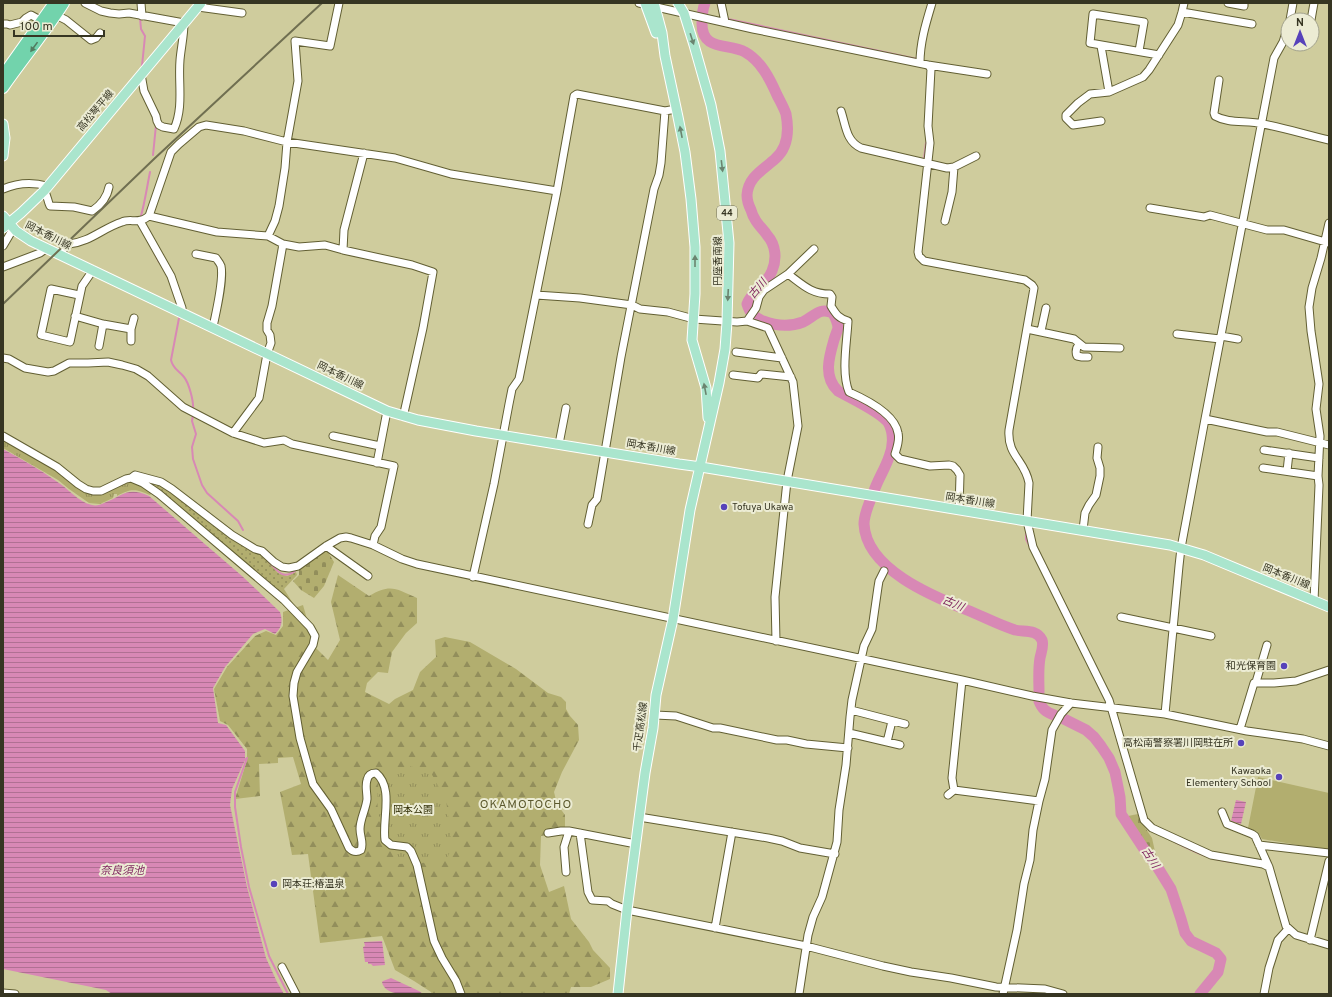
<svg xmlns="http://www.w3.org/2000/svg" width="1332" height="997" viewBox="0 0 1332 997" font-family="Overpass,'Noto Sans JP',sans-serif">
	<defs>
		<pattern id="grass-dots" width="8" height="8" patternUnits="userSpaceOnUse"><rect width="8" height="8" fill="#b2ae6f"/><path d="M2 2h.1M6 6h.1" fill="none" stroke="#928e5b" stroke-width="1.8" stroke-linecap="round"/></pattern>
		<pattern id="forest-firs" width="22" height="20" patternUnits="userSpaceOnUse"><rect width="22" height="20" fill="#b2ae6f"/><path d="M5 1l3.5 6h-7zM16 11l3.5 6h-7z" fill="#928e5b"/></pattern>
		<pattern id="cemetery-stones" width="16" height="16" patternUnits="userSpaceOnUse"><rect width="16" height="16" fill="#b2ae6f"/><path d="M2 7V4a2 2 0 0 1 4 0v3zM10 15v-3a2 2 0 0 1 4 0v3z" fill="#928e5b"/></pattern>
		<pattern id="park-tufts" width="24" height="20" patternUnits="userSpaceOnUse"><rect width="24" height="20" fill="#b2ae6f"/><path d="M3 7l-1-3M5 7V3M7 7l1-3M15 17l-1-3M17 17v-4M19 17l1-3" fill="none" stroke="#928e5b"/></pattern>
		<pattern id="water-rules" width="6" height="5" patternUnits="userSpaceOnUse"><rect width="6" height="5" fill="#d888b5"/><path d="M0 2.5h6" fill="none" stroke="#b07093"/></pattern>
	</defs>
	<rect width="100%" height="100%" fill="#cfcc9d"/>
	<path fill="url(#grass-dots)" d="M146 481H155L261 554 278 573 287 576 296 572 297 575 284 589 294 605 275 590 154 486Z"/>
	<path fill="url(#forest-firs)" d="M338 575 369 596C391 583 396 589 417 598V623L406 633 392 652 388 673 378 672 367 683 365 692 389 704 395 699 413 690 420 672 436 657 435 640 445 637 470 642 516 669 548 693 561 697 566 702V709L570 716 578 725 579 740 562 772 554 792 557 804 565 815V832L541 836 540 865 549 892 564 886 571 919 589 942 593 950 610 968V979L591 987H571L569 994H432L431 992 414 981 395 970 382 936 320 943 308 854 292 855 280 792 301 784 293 757 278 758V763L259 764 260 796 235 799 247 760V749L228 725 220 721 214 689 227 667 255 636 266 631 276 635 283 626V612L303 605 315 647 328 660 340 640 331 602Z"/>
	<path fill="url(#cemetery-stones)" d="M326 549 334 562 324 586 314 598 301 590 293 581 299 575V569Z
		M1125 814 1128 816 1138 814 1140 820 1152 838 1156 856H1153L1126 818Z"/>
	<path fill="url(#park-tufts)" d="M3 439 58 469 82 490 89 494H104L119 484 131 481 139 483 153 492 150 495C136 489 131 488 117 496V494H114L113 498 100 504 89 503 69 489 58 480 3 448Z
		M409 766 430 771 446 800 451 836V849L447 859 422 863 398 864C386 840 374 815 378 788 378 782 383 776 386 771Z"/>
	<path fill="#b2ae6f" d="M1258 777 1329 793 1328 850 1262 839 1258 832 1248 828Z"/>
	<path fill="url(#water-rules)" d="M3 449C21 459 39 469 56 481 68 488 78 502 92 505 96 506 100 505 104 503 123 496 127 486 149 496L242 576 280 612C283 621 282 627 275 634L265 629 253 634 225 667 213 688 218 723 226 725 245 751V760L232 789 230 805 247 887 266 958 277 982 284 994H112L106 990 3 969Z
		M1236 800 1246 802 1241 824 1231 821Z
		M382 941 385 965 373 966 371 964H368V962H365L363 947 365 946 364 942Z
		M391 978 419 991 423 994C410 994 385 997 382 982L383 981Z"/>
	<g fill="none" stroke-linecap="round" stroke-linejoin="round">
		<path stroke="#d888b5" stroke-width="2" d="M140 18 141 29 145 36 142 66
			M728 19 917 59
			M153 155 156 125
			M924 159 926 143
			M141 216C145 201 147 187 150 172
			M154 252 159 262
			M179 318 171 360C173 369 178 370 184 377 189 383 194 402 193 410
			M193 415 192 421 196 434 192 447 193 459 202 485 207 493 238 521 243 530
			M1026 528V539L1030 547
			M269 562C278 571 282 580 295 571
			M245 760 247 758 235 792V807L241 847 249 887 269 956 288 994
			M1175 842C1195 852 1208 859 1231 862"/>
		<path stroke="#d888b5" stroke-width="11" d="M705 3C702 10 702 17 702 24 702 51 728 43 745 52 761 61 770 79 777 95 780 101 784 108 786 114 789 130 788 148 775 159 763 170 748 177 747 195 747 200 749 206 751 210 752 214 754 218 756 221 759 226 764 230 767 235 776 245 777 259 772 271 766 286 753 289 747 304 750 314 754 317 763 321 776 326 790 327 803 322 815 316 819 307 833 313 835 317 838 323 838 328 837 332 835 336 834 340 829 357 823 377 838 391 850 398 883 413 889 424 894 434 893 448 889 457 885 469 878 479 874 491
			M870 501C867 509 864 516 864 524 866 569 932 596 967 610 982 616 999 625 1015 630 1024 632 1037 629 1042 640 1044 646 1041 653 1040 658 1038 669 1039 681 1039 692
			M1039 701C1042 709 1046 712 1054 715
			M1064 719 1086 730 1094 737 1101 746 1109 758 1115 772 1120 797 1121 814 1144 849 1158 868 1171 889 1181 919 1185 933 1191 941 1216 953 1221 959 1218 972 1200 994"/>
		<g stroke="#625f33" stroke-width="9">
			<path id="minor" d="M85 3 101 11 110 13 119 14 129 13 184 23C184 36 181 48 180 60 178 83 184 107 174 129L163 127 159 125 157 121 156 116 144 91 141 74
				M141 3 142 16
				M639 3 753 29 928 65 931 69 928 126 930 143 918 252 919 256 924 261 1025 280 1032 285 1034 288 1009 430C1007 456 1025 460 1029 483L1027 521 1033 547 1109 700 1144 820 1152 828 1211 855 1263 864 1269 867 1286 926 1296 935 1329 945
				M721 3 725 22
				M1228 3 1244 6V3
				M198 7 242 13
				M1182 12 1252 24
				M1290 20 1293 3
				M1311 20 1314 3
				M3 24H7L10 25 22 22 26 18 31 15 42 21 56 15 66 20 91 40 96 38 100 33
				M1101 46 1109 92
				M1139 51 1144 22 1093 14 1090 43 1159 55
				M920 63C920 42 926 23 932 3
				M928 65 987 74
				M1219 80 1214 113 1215 116C1229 124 1247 120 1263 124 1285 128 1307 135 1329 140
				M841 111C846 126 846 141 861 148L947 168 954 167 976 156
				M1101 121 1073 125 1066 118V115L1078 103 1090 94 1109 92 1143 77 1149 70 1178 25 1182 12 1184 3
				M3 189C17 183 33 182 47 186
				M44 191C48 196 47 200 50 206L74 207 92 211C101 205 107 198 109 187
				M1150 208 1204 217 1210 215 1267 230H1284L1329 243
				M149 216 217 232 268 236 283 244 299 247 325 245 343 250 412 265 433 272 423 328 404 413 402 416
				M140 221 171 276 182 308V312
				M945 221 952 192 954 167
				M268 236 275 221 279 206 285 168 287 142 298 81 295 41 330 46 339 3
				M3 246 13 229
				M343 250 344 230 364 153
				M59 254 69 244C90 242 103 228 122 222 128 219 135 222 141 220 144 220 147 217 149 216L171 152 179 144 199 127 206 125 244 131 287 142 395 158 451 174 557 191
				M196 254 216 258C218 261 220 263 221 266 224 280 216 312 213 327
				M3 267 40 253 47 248
				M788 274C803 285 811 294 830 294L832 297 831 306C836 314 838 318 848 321 847 342 841 373 849 392 865 399 895 414 898 433 900 440 897 447 895 454L900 459 930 466 949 465 953 466 957 470 960 475 959 510
				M79 295 51 289 41 335 70 342 82 286 93 270
				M536 295 580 298 632 305 640 309 668 312 694 319 737 322 747 321 756 308 759 297 764 290 788 274 814 249
				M75 316 103 324 131 329
				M747 321 768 328 793 382 798 426 787 481 775 597 776 641
				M1027 329 1074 339 1084 347 1120 348
				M1041 331 1046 308
				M1177 334 1220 339
				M1221 336 1238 339
				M131 341V329L134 318
				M1079 344C1076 348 1075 351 1077 356L1082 357H1088
				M99 346 103 324
				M736 352 782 358
				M3 358 9 359 25 368 48 372 54 371 69 363H88L108 362 122 365 136 369 148 376 183 407 233 433 264 443 284 440 292 444 394 466 381 527 375 536 373 545
				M733 375 758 378 761 374 791 377
				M1205 419 1267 432H1277L1329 445
				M233 433 259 398 267 354 271 343 270 335 267 330V323L272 306 283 244
				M3 436 57 467 78 484 86 489 93 491H101L126 479 131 478 143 483 159 494 284 600 310 627 315 636 313 645 297 672 294 683 293 696 300 738 313 784 331 809 349 848C353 852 356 853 361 850 364 843 360 837 360 829 360 819 366 809 367 799 367 792 365 786 367 780 368 775 371 773 376 773 394 788 382 819 385 840L391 845 407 847 411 851 417 865 434 941 442 958 456 981 461 994
				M333 436 380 446
				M559 444 566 408
				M1264 450 1319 458
				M377 463 387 411
				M1263 468 1318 476
				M1287 471 1289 453
				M131 478 135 475 161 482 172 489 232 535 255 549 262 551 274 562 282 567 289 568 298 566 326 546 340 538 346 537 351 538 373 545 402 559 417 564 962 680 1032 696 1071 703 1165 714 1247 731 1303 739 1329 746
				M588 524 592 505 597 499 621 357 654 189 659 175 661 163 665 111
				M1083 530 1085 513 1089 505 1096 495 1100 476V468L1097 458 1098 447
				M326 546 368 576
				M473 577 494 484 509 404 512 389 519 379 557 191 574 96 577 94 665 111 676 109
				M1314 601 1319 485 1318 476 1320 436 1316 409 1319 384 1311 331 1309 307 1312 288 1321 258 1329 223
				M1121 617 1211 636
				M1256 682 1267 645
				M851 710 905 724
				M1165 714 1179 566 1181 548 1205 419 1274 58 1283 42 1288 26
				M655 715 676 716 713 728H720L777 740H787L806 744 848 748
				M1240 729 1254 683H1274L1296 681 1329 670
				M849 733 900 745
				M887 742 892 721
				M954 790 952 778 962 680
				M948 795 954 790 1039 801
				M1222 812 1227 824 1252 834 1255 836 1269 867
				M639 817 768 838 782 841 800 848 835 854
				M548 833 561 831H569L636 844
				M580 833 588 892 592 900 608 901 612 904 627 910 806 946 883 966 911 972 951 978 996 987 1045 989 1063 994
				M1259 845 1329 853
				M566 872 564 847 569 831
				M715 928 732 832
				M1310 940 1329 861
				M282 967 296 994
				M3 993 15 994
				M799 994 808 935 813 917 822 897 837 842 839 810 846 765 850 717 852 700 864 646 872 629 878 587 879 581 884 571
				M1003 994 1017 930 1024 884 1030 860 1033 830 1039 801 1045 779 1052 730 1061 714 1071 703
				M1264 994 1269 968 1278 940 1288 929"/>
		</g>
		<g stroke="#fff" stroke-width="11">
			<path id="major" d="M645 3 656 33
				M654 3 662 33 665 56 678 117 685 152 691 199 695 247V294L692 340 706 388 708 418
				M3 124 5 138 3 156
				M3 216 16 231 31 241 366 401 387 411 418 420 476 431 679 464 701 467 1170 545 1204 555 1329 607
				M3 228 21 213 44 191 201 3
				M618 994 627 910 645 773 653 728 656 695 673 619 690 510 719 383 725 349 727 322 729 243 720 151 711 105 694 45 684 13 678 3"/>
		</g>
		<g stroke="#fff" stroke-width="12">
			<path id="highway" d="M3 75 54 3
				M3 88C23 59 45 33 64 3"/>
		</g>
		<use href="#minor" stroke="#fff" stroke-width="7"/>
		<use href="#major" stroke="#aae5cd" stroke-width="9"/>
		<use href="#highway" stroke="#72d3ac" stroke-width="10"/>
		<path stroke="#706f51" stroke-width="2" d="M3 304 154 159 322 3"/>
	</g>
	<defs><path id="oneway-solid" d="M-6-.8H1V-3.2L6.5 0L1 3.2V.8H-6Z"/></defs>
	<g fill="#6a846f">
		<use href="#oneway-solid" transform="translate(692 39) rotate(72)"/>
		<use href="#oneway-solid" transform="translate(681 132) rotate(-101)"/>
		<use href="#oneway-solid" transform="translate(722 166) rotate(83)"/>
		<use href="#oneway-solid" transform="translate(695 261) rotate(-90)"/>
		<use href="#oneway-solid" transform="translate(728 295) rotate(93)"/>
		<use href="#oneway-solid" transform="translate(705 389) rotate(-101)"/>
	</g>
	<use fill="#517c60" href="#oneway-solid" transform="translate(34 47) rotate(126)"/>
	<g fill="#5742ba" stroke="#ececd4" stroke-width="1.5">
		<circle cx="724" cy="507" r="4"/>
		<circle cx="1284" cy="666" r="4"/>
		<circle cx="1241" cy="743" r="4"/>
		<circle cx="1279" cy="777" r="4"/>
		<circle cx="274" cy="884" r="4"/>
	</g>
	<g text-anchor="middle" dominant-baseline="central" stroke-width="4" stroke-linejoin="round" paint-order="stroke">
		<rect fill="#ececd4" stroke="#6d6c57" stroke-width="1" x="717" y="206" width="20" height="14" rx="3"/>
		<g font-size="9" font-weight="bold" fill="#363522">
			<text x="727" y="213">44</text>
		</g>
		<g font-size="10" fill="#363522" stroke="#ececd4">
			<text transform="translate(96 111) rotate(-50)">高松琴平線</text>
			<text transform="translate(48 236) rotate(27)">岡本香川線</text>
			<text transform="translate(718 261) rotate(-90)">円座香南線</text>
			<text transform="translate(340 376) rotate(26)">岡本香川線</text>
			<text transform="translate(651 448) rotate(10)">岡本香川線</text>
			<text transform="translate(970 501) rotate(9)">岡本香川線</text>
			<text transform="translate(1286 577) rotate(22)">岡本香川線</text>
			<text transform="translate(641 727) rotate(-82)">千疋高松線</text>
		</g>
		<g font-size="10" fill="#363522" stroke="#ececd4" text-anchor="end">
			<text x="732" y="507" text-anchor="start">Tofuya Ukawa</text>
			<text x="1276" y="666">和光保育園</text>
			<text x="1233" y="743">高松南警察署川岡駐在所</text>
			<text x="1271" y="771">Kawaoka<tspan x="1271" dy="12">Elementery School</tspan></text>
			<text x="282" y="884" text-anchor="start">岡本荘;椿温泉</text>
		</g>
		<g font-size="10" fill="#2f2c04" stroke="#ececd4">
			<text x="413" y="810">岡本公園</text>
		</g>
		<g font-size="11" font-style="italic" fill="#7c1f5b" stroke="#ececd4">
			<text transform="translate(758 289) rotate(-50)">古川</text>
			<text transform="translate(953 604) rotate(23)">古川</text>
			<text transform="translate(1150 858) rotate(57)">古川</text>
			<text x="122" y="871">奈良須池</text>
		</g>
		<g font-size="12" letter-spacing="1" fill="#5c592e" stroke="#ececd4">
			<text x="526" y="805">OKAMOTOCHO</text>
		</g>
	</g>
	<rect width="1332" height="997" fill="none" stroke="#363522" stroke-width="8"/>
	<g transform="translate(1300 32)"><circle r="19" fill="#ececd4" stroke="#a3a38d"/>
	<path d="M0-3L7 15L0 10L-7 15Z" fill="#5742ba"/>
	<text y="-6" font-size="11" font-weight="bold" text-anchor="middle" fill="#363522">N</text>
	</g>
	<path d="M14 30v6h90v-6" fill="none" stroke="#363522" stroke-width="2"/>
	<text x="20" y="30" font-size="12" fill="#363522" stroke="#ececd4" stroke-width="3" paint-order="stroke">100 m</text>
</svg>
